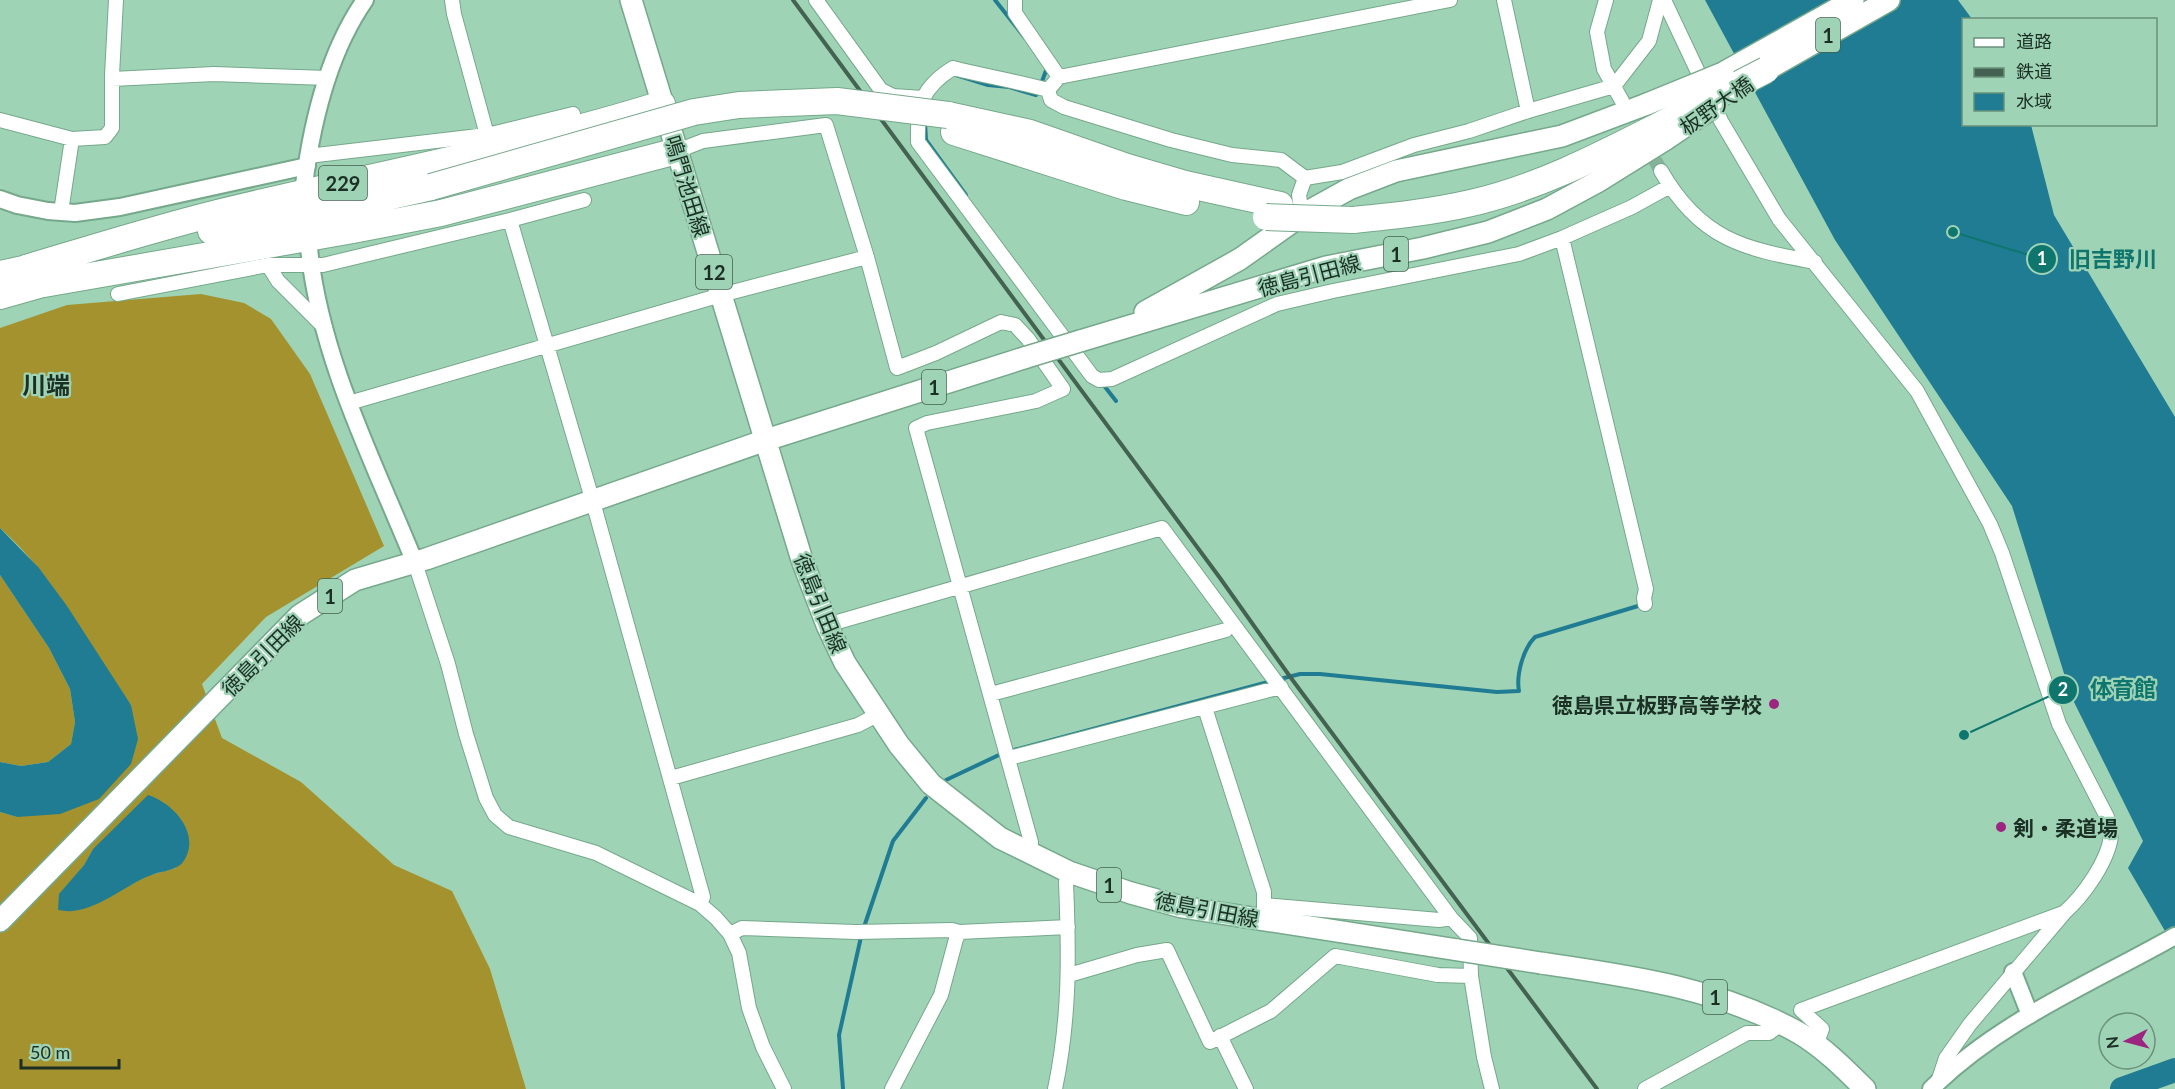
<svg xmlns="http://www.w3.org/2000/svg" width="2175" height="1089" viewBox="0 0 2175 1089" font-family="Lato,'Noto Sans JP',sans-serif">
	<rect width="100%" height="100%" fill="#9fd3b5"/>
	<path fill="#a4922e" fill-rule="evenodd" d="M201 294 244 303 271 319 310 374 384 546 266 617 202 684 222 738 301 782 394 865 452 891 490 969 526 1089H0V812L17 817 131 705C88 645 56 577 0 528V328L67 305ZM93 849 176 868 147 876 95 904 60 894 84 865Z
		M0 575 49 648 70 689 75 722 71 744 48 762 21 766 0 762Z"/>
	<path fill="#1f7c93" d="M1705 0H1958L1972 19 1964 20V124L2031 125 2054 215 2175 417V948L2128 868 2143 841 2071 696 2012 506 1835 240Z
		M0 528 39 568 67 606 131 705 138 739 131 764 99 799 60 814 17 817 0 812V762L21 766 48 762 71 744 75 722 70 689 49 648 0 575Z
		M148 795C173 803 200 832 185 859 180 869 166 871 157 873 128 882 103 908 72 911 67 912 62 910 58 910L59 894 84 865 93 849Z"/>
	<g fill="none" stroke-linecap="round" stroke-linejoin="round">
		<path stroke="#1f7c93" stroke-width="4" d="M995 0 1025 38
			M956 75 988 85 1009 87 1036 95 1038 90
			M1041 84 1047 68 1045 66
			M925 122 926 140 966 195
			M1102 383 1116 401
			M1280 679 1300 674H1320L1497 692 1519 691C1516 675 1523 649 1535 637L1638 606
			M1014 750 1272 681
			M946 780 1001 754
			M865 924 893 841 926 798
			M843 1089 839 1035 861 937"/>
		<path stroke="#1f7c93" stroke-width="24" d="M2122 1089 2175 1070"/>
		<path stroke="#85b298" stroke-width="14" stroke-dasharray="14 7" stroke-linecap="butt" d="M1624 105 1661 171"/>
		<g stroke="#76a88c" stroke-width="16">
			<path id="minor" d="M452 0 454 14 487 135
				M816 0 881 90 893 96 923 98
				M1015 0V13L1059 77
				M1504 0 1528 111
				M1606 0 1597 32 1604 69 1622 101
				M1660 0 1649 41 1614 86 1528 111 1469 131 1414 145 1342 172 1305 178 1281 160 1232 155 1171 140 1064 107 1051 100 1048 90C1016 81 984 76 953 68 921 88 917 106 918 142L1092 376 1099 380 1112 379 1277 304 1333 291 1519 254 1562 238 1632 207 1670 186
				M1664 0 1721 121 1779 219 1917 391 1990 524 2002 553 2059 724 2107 817C2109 823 2111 829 2111 836 2108 861 2084 895 2065 912L1970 1024 1946 1058 1938 1082
				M112 79 214 74 328 78
				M1048 90 1059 77 1450 0
				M0 120 72 139 105 137 112 128V75L116 0
				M677 151 703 141 826 125 867 257 897 368 936 353 1001 322 1015 325 1028 339 1063 389 1036 401 927 423 916 428 1031 842 1030 853
				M308 156 487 135 573 114
				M1661 171C1700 239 1743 249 1815 262
				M61 212 72 139
				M1302 215 1299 195 1305 178
				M510 220 593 502 703 897 700 904
				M1562 238 1646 589 1644 598 1645 604
				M268 265H323L510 220 584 200
				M118 294 268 265 278 281 325 328
				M349 403 721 295 867 257
				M415 563 448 664 466 734 486 798 495 815 509 827 596 853 700 904 716 918 730 934 739 953 749 1008 763 1047 784 1089
				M827 625 1162 528 1451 918 1470 938 1471 976
				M991 694 1226 630
				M1205 708 1264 892V921
				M1009 758 1281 687
				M671 778 858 725 877 715
				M1264 905 1439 920 1451 918
				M730 934 742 928 856 932 952 930 959 932 1068 927
				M1069 975 1137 955 1167 950 1210 1042 1271 1011 1335 956 1438 975 1471 976 1484 1057 1492 1089
				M1220 1036 1246 1089
				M1816 1046 1822 1029 1801 1010 2063 913
				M892 1089 941 995 956 939 959 932
				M1055 1089C1070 1017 1069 955 1066 882L1069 872
				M1645 1089 1747 1033H1769L1781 1024"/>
		</g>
		<g stroke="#76a88c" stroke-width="20">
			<path id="tertiary" d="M304 185C312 122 328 53 365 0
				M0 199 17 205 48 211 75 213 120 207 307 166
				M309 248C320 358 374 462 415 563
				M2013 972 2030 1015
				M1931 1089C1999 1021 2092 983 2175 936"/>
		</g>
		<g stroke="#76a88c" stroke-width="24">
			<path id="primary" d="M631 0 802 560 827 625 845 663 899 745 931 784 1000 838 1069 872 1131 893 1182 907 1458 950
				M1766 70 1889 0
				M1723 73 1853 0
				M1145 312 1240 259 1302 215 1349 189 1396 171 1562 136 1647 104
				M1080 341 1326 267 1423 248 1488 232 1547 209 1597 182 1666 139
				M0 921 300 615 355 580 426 559 766 440 1027 357
				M1541 963C1630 976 1719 988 1799 1033 1823 1047 1845 1069 1865 1089"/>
		</g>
		<g stroke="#76a88c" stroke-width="28">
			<path id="motorway" d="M948 115 1030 133 1127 167 1185 184 1280 205
				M954 132 1126 187 1186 202
				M1353 220C1393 216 1432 212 1471 203 1537 188 1599 156 1658 126
				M211 231 347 206 431 187
				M26 268C89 249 153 229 217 213 365 177 518 149 662 104
				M0 274 42 265
				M44 284 353 230 441 213 677 151
				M0 296 60 279"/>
		</g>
		<use href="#minor" stroke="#fff" stroke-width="14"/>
		<use href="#tertiary" stroke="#fff" stroke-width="16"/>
		<use href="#primary" stroke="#fff" stroke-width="21"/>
		<use href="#motorway" stroke="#fff" stroke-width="26"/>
		<path stroke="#446251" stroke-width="4" d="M793 0 1220 578 1291 678 1597 1089"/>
		<g stroke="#76a88c" stroke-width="24" stroke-linecap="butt">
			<path id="primary-bridge" d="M1647 104 1723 73
				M1666 139 1709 110
				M1027 357 1080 341
				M1458 950 1541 963"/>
		</g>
		<g stroke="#76a88c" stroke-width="28" stroke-linecap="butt">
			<path id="motorway-bridge" d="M1658 126 1766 70
				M431 187 694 112 739 105 837 101 948 115
				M1266 217 1353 220"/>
		</g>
		<use href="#primary-bridge" stroke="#fff" stroke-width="21"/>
		<use href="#motorway-bridge" stroke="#fff" stroke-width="26"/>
	</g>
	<g fill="#9b2580" stroke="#9fd3b5" stroke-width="2">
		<circle cx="1774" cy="704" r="6"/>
		<circle cx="2001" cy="827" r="6"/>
	</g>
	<g text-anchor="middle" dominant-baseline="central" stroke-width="4.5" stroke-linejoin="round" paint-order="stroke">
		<g fill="#9fd3b5" stroke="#436050" stroke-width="1.5">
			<rect x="1816" y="18" width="24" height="34" rx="4.5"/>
			<rect x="319" y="166" width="48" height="34" rx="4.5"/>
			<rect x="1384" y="237" width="24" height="34" rx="4.5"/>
			<rect x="696" y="255" width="36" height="34" rx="4.5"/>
			<rect x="922" y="370" width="24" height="34" rx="4.5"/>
			<rect x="318" y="579" width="24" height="34" rx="4.5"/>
			<rect x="1097" y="868" width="24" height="34" rx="4.5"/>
			<rect x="1703" y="980" width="24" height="34" rx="4.5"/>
		</g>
		<g font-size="20" font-weight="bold" fill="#1b2f24">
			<text x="1828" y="35">1</text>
			<text x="343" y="183">229</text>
			<text x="1396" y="254">1</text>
			<text x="714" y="272">12</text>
			<text x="934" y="387">1</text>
			<text x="330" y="596">1</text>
			<text x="1109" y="885">1</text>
			<text x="1715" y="997">1</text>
		</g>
		<g font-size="21" fill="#1b2f24" stroke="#9fd3b5">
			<text transform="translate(1716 105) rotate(-35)">板野大橋</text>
			<text transform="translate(688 186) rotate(73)">鳴門池田線</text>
			<text transform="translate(1309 275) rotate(-15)">徳島引田線</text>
			<text transform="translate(821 603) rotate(68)">徳島引田線</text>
			<text transform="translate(262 655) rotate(-45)">徳島引田線</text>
			<text transform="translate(1207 909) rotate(11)">徳島引田線</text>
		</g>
		<g font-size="21" font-weight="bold" fill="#1b2f24" stroke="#9fd3b5" text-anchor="end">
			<text x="1762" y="704">徳島県立板野高等学校</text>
			<text x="2013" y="827" text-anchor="start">剣・柔道場</text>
		</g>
		<g font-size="24" font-weight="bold" fill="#1b2f24" stroke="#9fd3b5">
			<text x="46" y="384">川端</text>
		</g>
	</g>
	<path fill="none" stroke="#0f766e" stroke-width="2" d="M1953 232L2042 259M1964 735L2063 690"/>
	<g fill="#0f766e" stroke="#9fd3b5" stroke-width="2">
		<circle cx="1953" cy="232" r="6"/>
		<circle cx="1964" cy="735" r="6"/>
		<circle cx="2042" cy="259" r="15"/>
		<circle cx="2063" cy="690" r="15"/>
	</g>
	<g font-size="18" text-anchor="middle" font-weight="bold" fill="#fff">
		<text x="2042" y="265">1</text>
		<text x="2063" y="696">2</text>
	</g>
	<g font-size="22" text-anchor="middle" font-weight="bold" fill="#0f766e" stroke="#9fd3b5" stroke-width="4.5" stroke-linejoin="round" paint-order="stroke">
		<text x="2113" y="267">旧吉野川</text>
		<text x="2123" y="697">体育館</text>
	</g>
	<rect x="1962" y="18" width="195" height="108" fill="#9fd3b5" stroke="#6a917b" stroke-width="1.5"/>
	<rect x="1974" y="38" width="30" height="9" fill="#ffffff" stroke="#6a917b" stroke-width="1.5"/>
	<text x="2016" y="48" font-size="18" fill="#1b2f24">道路</text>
	<rect x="1974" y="68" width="30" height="9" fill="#446251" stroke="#6a917b" stroke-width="1.5"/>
	<text x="2016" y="78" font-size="18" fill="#1b2f24">鉄道</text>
	<rect x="1974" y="93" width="30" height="18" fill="#1f7c93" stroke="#6a917b" stroke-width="1.5"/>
	<text x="2016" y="108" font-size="18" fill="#1b2f24">水域</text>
	<g transform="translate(2127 1041) rotate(264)"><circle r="28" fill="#9fd3b5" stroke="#6a917b" stroke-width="1.5"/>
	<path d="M0-4.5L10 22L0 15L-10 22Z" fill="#9b2580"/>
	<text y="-9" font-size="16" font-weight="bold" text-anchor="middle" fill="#1b2f24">N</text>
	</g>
	<path d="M21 1059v9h98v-9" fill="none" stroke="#1b2f24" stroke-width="3"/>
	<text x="30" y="1059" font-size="18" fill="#1b2f24" stroke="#9fd3b5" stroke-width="4.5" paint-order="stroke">50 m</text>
</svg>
